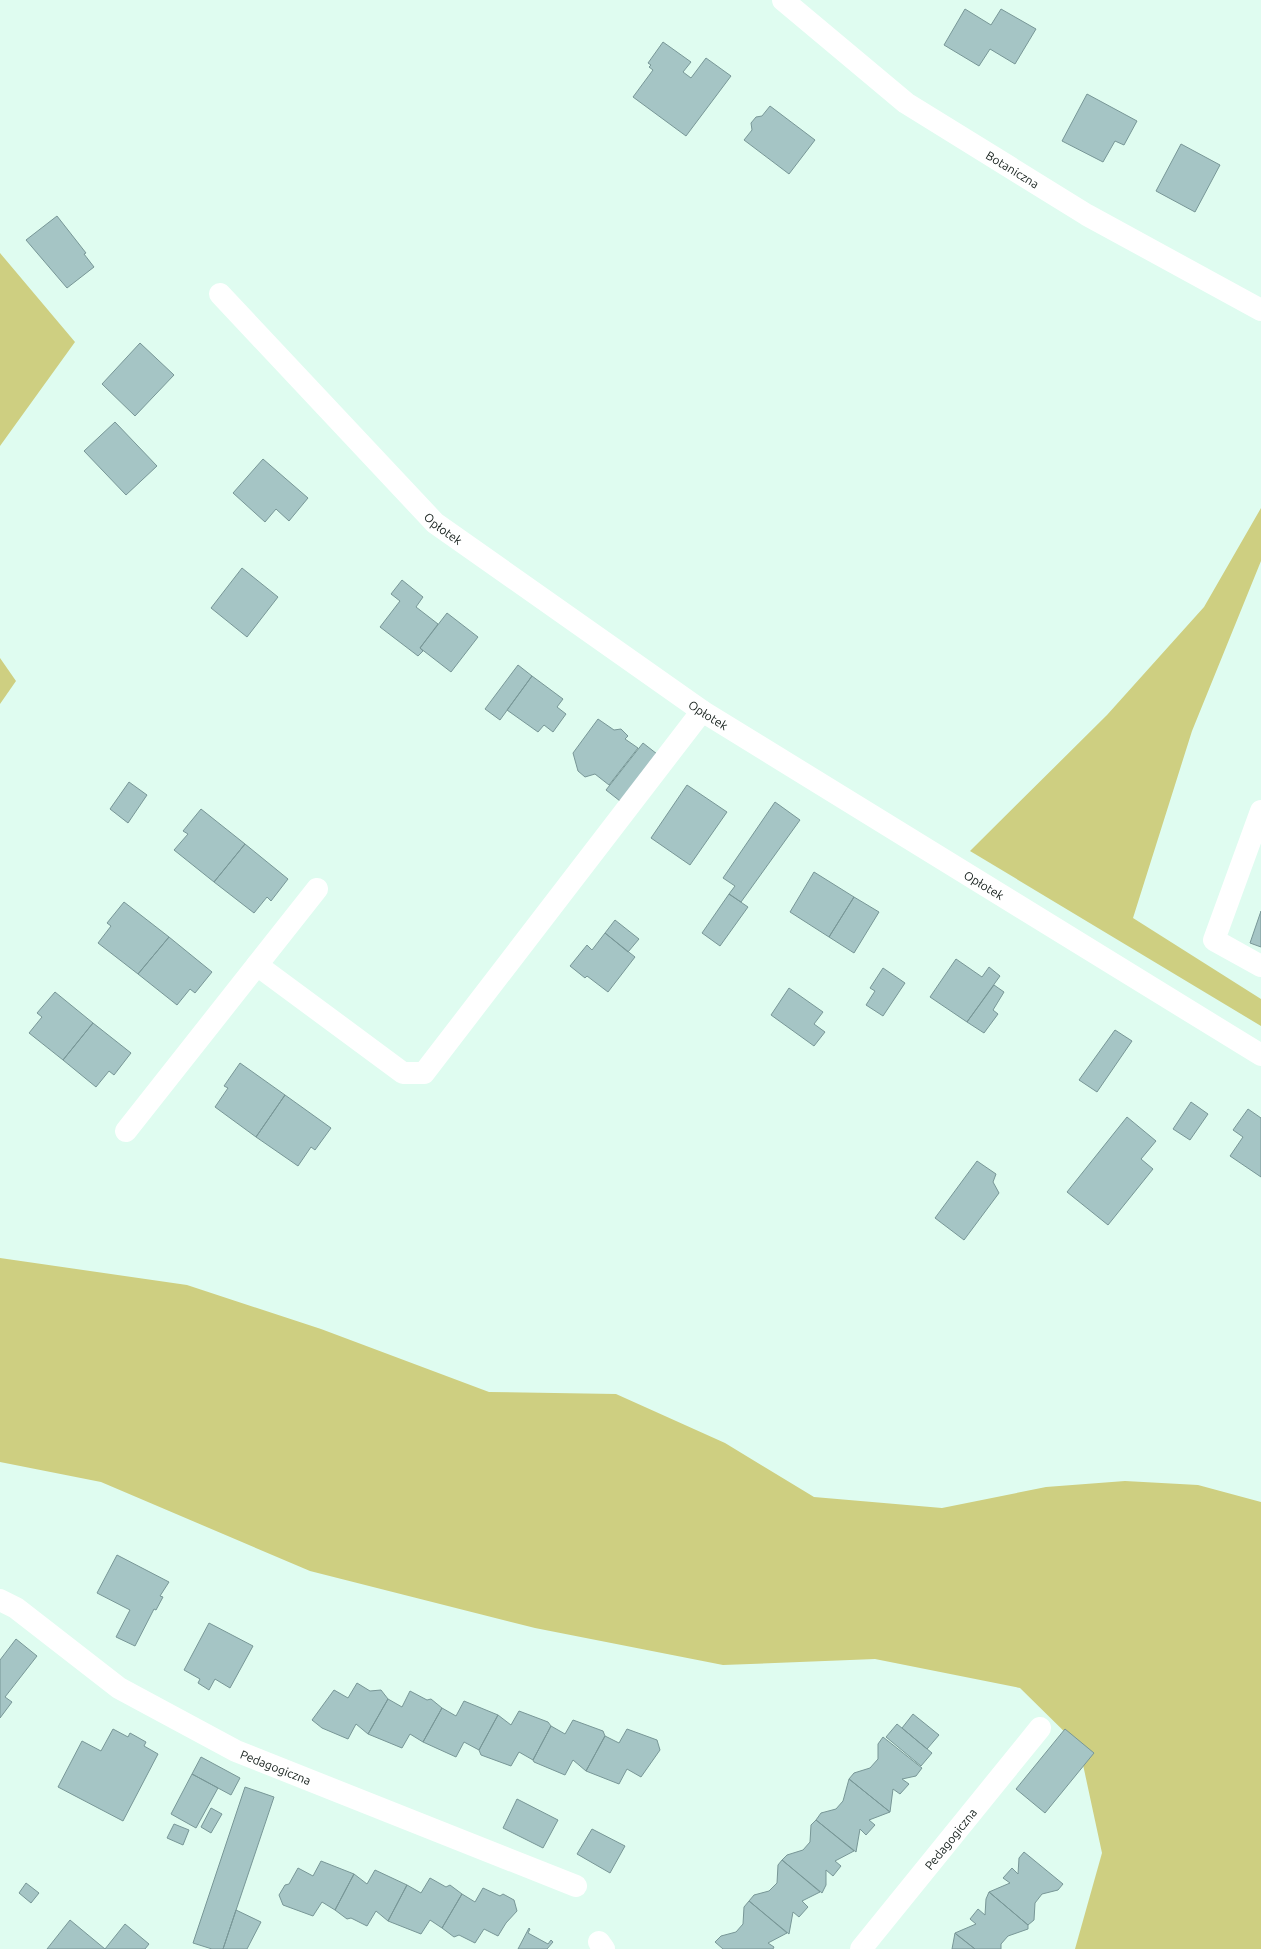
<svg xmlns="http://www.w3.org/2000/svg" width="1261" height="1949" viewBox="0 0 1261 1949" font-family="Ubuntu,sans-serif">
	<rect width="100%" height="100%" fill="#dffcf0"/>
	<path fill="#cecf81" d="M0 253 75 342 0 446Z
		M1261 508V561L1192 731 1133 918 1261 999V1026L970 851 1107 715 1204 607Z
		M0 658 16 681 0 704Z
		M0 1258 187 1285 321 1329 489 1392 616 1394 725 1443 814 1497 942 1508 1046 1487 1125 1481 1198 1485 1261 1502V1949H1075L1102 1853 1079 1746 1020 1688 875 1659 723 1665 535 1628 310 1571 101 1482 0 1462Z"/>
	<path fill="#a5c5c5" stroke="#789797" d="M965 9 991 25 1001 9 1036 29 1015 64 990 49 979 66 944 45Z
		M663 42 691 62 683 72 691 78 706 58 731 76 686 136 633 97 653 70 649 67 651 65 648 63Z
		M1087 94 1137 121 1124 145 1115 141 1103 162 1062 141Z
		M770 106 815 140 789 174 744 140 752 130 751 123 756 117 762 116Z
		M1181 144 1220 165 1195 212 1156 191Z
		M57 216 86 253 84 254 94 267 67 288 26 240Z
		M140 343 174 375 135 416 102 384Z
		M115 422 157 466 126 495 84 451Z
		M263 459 308 498 289 521 276 509 265 522 233 493Z
		M242 568 278 597 247 637 211 608Z
		M402 580 423 597 416 607 438 624 420 648 423 651 418 656 380 627 400 601 391 594Z
		M447 613 478 637 451 672 420 648Z
		M518 665 532 676 500 720 485 709Z
		M532 676 563 699 557 707 566 714 553 732 544 725 538 732 507 710Z
		M598 719 614 730 621 729 628 736 625 739 638 748 609 785 595 774 585 777 578 771 573 753Z
		M643 743 657 754 620 801 606 790Z
		M129 782 147 795 128 823 110 809Z
		M687 785 727 812 690 865 651 838Z
		M775 802 800 820 741 902 729 894 735 886 723 878Z
		M201 809 245 844 214 882 174 850 188 834 183 831Z
		M245 844 288 879 271 901 267 897 254 913 214 882Z
		M814 872 854 897 829 937 790 912Z
		M729 894 748 907 720 946 702 933Z
		M854 897 879 912 854 953 829 937Z
		M124 902 169 937 138 974 98 943 111 926 107 923Z
		M1261 911V947L1250 943Z
		M615 920 639 939 628 952 605 933Z
		M605 933 635 957 608 992 587 976 585 978 570 966 587 945 592 950Z
		M169 937 212 972 195 993 190 989 177 1005 138 974Z
		M956 959 982 977 989 967 1000 976 967 1022 930 997Z
		M883 968 905 983 883 1016 866 1005 875 991 870 988Z
		M994 985 1004 992 993 1010 998 1014 984 1033 967 1022Z
		M789 988 823 1012 814 1024 825 1032 814 1046 771 1015Z
		M55 992 93 1023 63 1060 29 1033 42 1017 37 1013Z
		M93 1023 131 1053 114 1075 109 1071 96 1087 63 1060Z
		M1115 1030 1132 1041 1097 1092 1079 1080Z
		M240 1063 285 1095 256 1137 215 1107 228 1088 224 1086Z
		M285 1095 331 1128 315 1150 311 1147 298 1166 256 1137Z
		M1191 1102 1208 1114 1190 1140 1173 1129Z
		M1248 1109 1261 1118V1177L1230 1156 1243 1137 1233 1130Z
		M1127 1117 1156 1141 1141 1159 1153 1169 1108 1225 1067 1192Z
		M977 1161 996 1174 993 1182 999 1193 964 1240 935 1218Z
		M117 1555 169 1582 160 1596 163 1597 156 1610 154 1609 135 1646 116 1637 130 1610 97 1593Z
		M209 1623 253 1646 230 1688 215 1679 209 1690 198 1683 200 1679 184 1670Z
		M16 1639 37 1656 5 1697 12 1702 0 1718V1660Z
		M357 1683 370 1691 381 1690 388 1699 368 1734 356 1724 348 1739 322 1728 312 1720 334 1690 348 1698Z
		M410 1691 427 1700 431 1699 442 1708 423 1742 410 1734 402 1748 368 1734 388 1699 402 1707Z
		M464 1701 498 1715 479 1750 464 1742 456 1757 423 1742 442 1708 456 1716Z
		M519 1711 548 1722 551 1726 533 1760 519 1752 511 1766 481 1755 479 1750 498 1715 511 1725Z
		M913 1714 939 1735 927 1749 902 1728Z
		M573 1720 603 1731 605 1736 586 1771 573 1760 565 1775 534 1762 533 1760 551 1726 565 1734Z
		M897 1724 932 1753 921 1766 886 1737Z
		M113 1729 128 1737 130 1733 146 1742 144 1746 158 1754 123 1821 58 1787 82 1741 101 1751Z
		M627 1729 657 1740 660 1750 641 1777 627 1769 619 1784 586 1771 605 1736 619 1743Z
		M1065 1729 1094 1753 1045 1813 1016 1789Z
		M883 1737 922 1768 916 1776 902 1779 909 1784 900 1794 893 1789 890 1812 849 1779 854 1773 870 1768 878 1759V1744Z
		M201 1757 240 1778 231 1795 192 1774Z
		M192 1774 218 1788 196 1828 171 1814Z
		M849 1779 890 1812 869 1820 875 1825 866 1835 860 1829 856 1852 816 1820 821 1813 836 1809 843 1801Z
		M245 1787 274 1797 223 1949H212L193 1943Z
		M517 1799 558 1820 543 1848 503 1828Z
		M211 1808 222 1814 211 1833 201 1827Z
		M816 1820 854 1851 835 1861 841 1866 833 1876 826 1870V1885L822 1893 782 1860 787 1855 803 1850 810 1842 811 1825Z
		M174 1824 189 1830 183 1845 167 1838Z
		M592 1829 625 1846 610 1873 577 1854Z
		M1024 1852 1063 1884 1058 1890 1042 1894 1035 1903 1034 1920 1028 1925 989 1892 1010 1883 1003 1878 1012 1868 1018 1874 1019 1858Z
		M782 1860 820 1892 802 1901 808 1907 799 1917 793 1912 789 1934 749 1901 754 1895 769 1891 777 1883 778 1865Z
		M321 1861 354 1874 335 1910 322 1902 313 1916 283 1905 279 1895 285 1885 289 1884 298 1868 313 1876Z
		M375 1870 407 1885 388 1921 376 1911 367 1926 351 1918 347 1919 335 1910 354 1874 367 1884Z
		M430 1878 446 1887 450 1885 462 1894 442 1928 430 1920 421 1934 388 1921 407 1885 421 1893Z
		M26 1883 39 1893 31 1903 19 1893Z
		M483 1888 500 1896 503 1894 514 1900 517 1911 506 1923 498 1936 484 1929 475 1943 459 1935 454 1937 442 1928 462 1894 475 1902Z
		M989 1892 1028 1925V1929L1008 1936 1001 1944V1949H975L955 1933 976 1924 970 1919 978 1909 985 1915 986 1899Z
		M749 1901 787 1933 768 1943 774 1947 773 1949H723L715 1942 721 1936 736 1932 743 1924 744 1907Z
		M236 1910 261 1922 247 1949H223Z
		M70 1920 105 1949H106H47Z
		M125 1924 149 1944 145 1949H105Z
		M529 1928 530 1929 528 1933 548 1944 551 1940 553 1942 547 1949H518Z
		M955 1933 957 1935 975 1949H952Z"/>
	<g fill="none" stroke-linecap="round" stroke-linejoin="round">
		<g stroke="#fff" stroke-width="22">
			<path id="s1" d="M783 0 906 103 1087 215 1261 310"/>
			<path id="s2" d="M220 294 435 523 702 711 1261 1055"/>
			<path d="M1261 811 1214 940 1261 966"/>
			<path d="M257 965 403 1073H424L702 711"/>
			<path d="M126 1131 317 889"/>
			<path id="s3" d="M0 1600 16 1608 119 1688 236 1751 576 1886"/>
			<path d="M599 1942 604 1949"/>
			<path id="s4" d="M861 1949 1040 1728"/>
		</g>
	</g>
	<g text-anchor="middle" dominant-baseline="central" stroke-width="3.5" stroke-linejoin="round" paint-order="stroke">
		<g font-size="12" fill="#141e1a" stroke="#fff">
			<text stroke="none"><textPath href="#s1" startOffset="286">Botaniczna</textPath></text>
			<text stroke="none"><textPath href="#s2" startOffset="324">Opłotek</textPath></text>
			<text stroke="none"><textPath href="#s2" startOffset="648">Opłotek</textPath></text>
			<text stroke="none"><textPath href="#s2" startOffset="972">Opłotek</textPath></text>
			<text stroke="none"><textPath href="#s3" startOffset="324">Pedagogiczna</textPath></text>
			<text stroke="none"><textPath href="#s4" startOffset="142">Pedagogiczna</textPath></text>
		</g>
	</g>
</svg>
